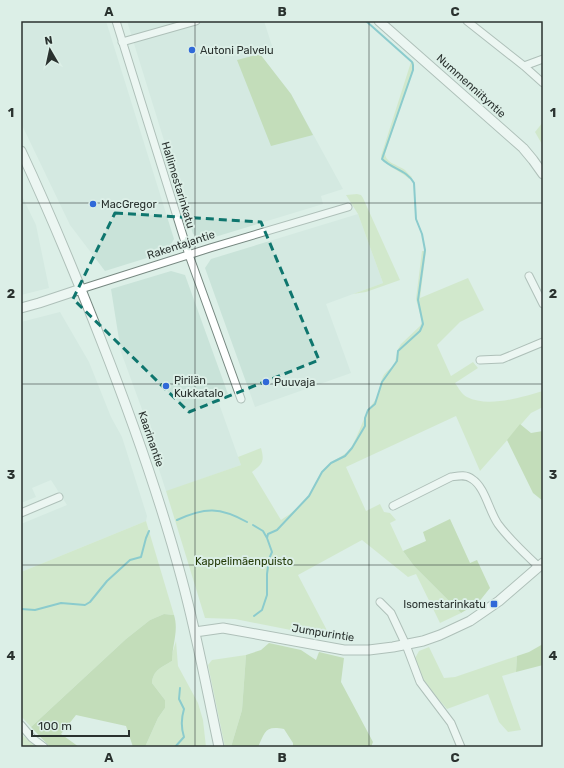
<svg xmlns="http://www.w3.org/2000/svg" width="564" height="768" viewBox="0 0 564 768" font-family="Rubik,sans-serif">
	<rect width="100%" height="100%" fill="#dcefe7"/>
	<path fill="#c9e3d9" d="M21 21H106L174 239 166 252 105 271 70 225 21 123Z
		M127 21H264L273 49 260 54 291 94 343 189 321 196 323 204 205 240 193 234Z
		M21 194 36 225 49 288 21 295Z
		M358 214 383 283 326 304 351 373 255 407 205 268 211 259Z
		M171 271 185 275 228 394 217 398 241 465 168 491H166L150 442 146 424 147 423 121 352 111 289Z
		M60 312 89 362 111 417 122 437 147 516 146 521 21 572V524L67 505 51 480 32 488 36 497 21 503V322Z"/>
	<path fill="#c4e0ac" d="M411 62H414V66L385 154C386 163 398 165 405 170 407 172 409 175 412 177L409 179C402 171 383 166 381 156Z
		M543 122V146L535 132Z
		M357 194 361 195 363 198 400 280 366 292 353 294 383 283 358 214 346 195Z
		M422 251H426L420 298 468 278 484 310 460 322 437 345 451 376 473 362 478 368 455 383C458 387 462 395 467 397 488 408 522 397 543 391V407L531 413 480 471 456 416 346 467 366 511 380 504 384 512 390 513 396 520 390 523 403 551 414 566 461 613 440 623 416 574 408 577 362 540 298 575 331 638 235 619 205 618 166 491 241 465 238 457 261 448C265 462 262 464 252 472L281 520C292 513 303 504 310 493 315 484 319 474 326 467 334 458 346 457 352 446 358 435 362 423 367 412 370 406 374 403 377 397 383 382 378 376 394 366L398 349 401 344 420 326 422 322 416 299Z
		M146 521 174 615 164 614 150 620 126 639 31 727 21 716V572Z
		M176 641 178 666 198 703 203 720 206 747H145L158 718 165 708V700L152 683C153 670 162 667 172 661V654Z
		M429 647 444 678 455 677 517 656 516 672 502 676 521 730 508 732 499 722 488 694 447 709 422 680 414 660 419 651Z
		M246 655 242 710 231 747H225L208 665 212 660Z
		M21 734 22 735 37 747H21Z"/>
	<path fill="#a4c883" d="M260 54 291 94 313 135 271 146 237 60Z
		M520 424 531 433 543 431V501L533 493 507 440Z
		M450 519 470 563 477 560 490 588 478 603 461 613 414 566 403 551 426 541 423 532Z
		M164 614 174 615C179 631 172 645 172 661 162 667 153 670 152 683L165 700V708L158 718 145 747H133L126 726 76 715 61 734 79 747H50L31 727 126 639 150 620Z
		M269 643 301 650 316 660 319 652 344 658 341 682 373 742 371 747H293V743L284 729C265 725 265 732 258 747H231L242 710 246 655 261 650Z
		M543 644V665L516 672 517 656 529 652Z"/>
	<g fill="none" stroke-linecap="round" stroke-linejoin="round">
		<path stroke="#28a1ad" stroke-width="2" d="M177 520C205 507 220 507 247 522
			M253 525 263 531 267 538
			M21 609 35 610 61 603 85 605 90 602 107 581 130 560 141 557 146 538 149 531
			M254 616 262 610 267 595V574L269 559 272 552 267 538 268 534 277 530 309 496 322 472 331 463 345 456 352 448 365 426V418L368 410 375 404 382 382 397 361 398 351 420 331 423 324 418 300 425 250 422 234 416 219 414 183C407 170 392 169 382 159L413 70V65L412 62 366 21
			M175 747 184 737C181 728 181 719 184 709L179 699 180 688"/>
		<g stroke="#778881" stroke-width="9">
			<path id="street" d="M116 21 189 255 241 399
				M467 21 524 66 543 83
				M122 42 196 21
				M524 66 543 59
				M529 276 543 304
				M81 289 210 248 348 207
				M480 360 502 359 543 342
				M393 506 451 477C458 476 466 474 472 479 485 487 489 511 498 524 509 539 525 554 539 567
				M21 513 59 497
				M380 602 391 613 406 645 420 682 451 723 461 747
				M21 725 32 738 44 747"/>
		</g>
		<g stroke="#778881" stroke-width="11">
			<path id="secondary" d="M379 21 523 148 533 160 543 174
				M21 151C50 213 76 276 101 340 132 419 160 498 182 580 197 635 207 691 219 747
				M21 308 39 303 81 289
				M195 632 223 628 344 650H369L393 647 423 641 440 635 470 621 499 601 543 563"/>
		</g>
		<use href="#street" stroke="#fff" stroke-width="7"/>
		<use href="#secondary" stroke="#fff" stroke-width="9"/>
	</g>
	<path d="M0 0H564V768H0ZM115 213 261 222 319 360 189 412 73 299Z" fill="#dcefe7" fill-opacity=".55" fill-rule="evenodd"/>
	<path fill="none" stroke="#0f766e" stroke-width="3" stroke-dasharray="8 5" stroke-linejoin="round" d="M115 213 261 222 319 360 189 412 73 299Z"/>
	<path fill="none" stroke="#2a322f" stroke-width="1" stroke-opacity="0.55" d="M195 21V747M369 21V747M21 203H543M21 384H543M21 565H543"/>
	<g fill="#3069d8" stroke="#dcefe7" stroke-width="1.5">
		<circle cx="192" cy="50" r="4"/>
		<circle cx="93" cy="204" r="4"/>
		<circle cx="266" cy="382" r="4"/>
		<circle cx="166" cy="386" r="4"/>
		<rect x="490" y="600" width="8" height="8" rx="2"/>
	</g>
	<g text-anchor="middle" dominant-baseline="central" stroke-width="4" stroke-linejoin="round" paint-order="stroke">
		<g font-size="11" fill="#2a322f" stroke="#dcefe7" text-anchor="start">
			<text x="200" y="50">Autoni Palvelu</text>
			<text x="101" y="204">MacGregor</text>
			<text x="174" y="380">Pirilän<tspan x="174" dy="13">Kukkatalo</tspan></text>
			<text x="274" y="382">Puuvaja</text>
			<text x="486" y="604" text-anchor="end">Isomestarinkatu</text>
		</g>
		<g font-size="11" fill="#2a322f" stroke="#dcefe7">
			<text transform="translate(471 86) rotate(42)">Nummenniityntie</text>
			<text transform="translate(178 185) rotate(73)">Hallimestarinkatu</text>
			<text transform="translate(181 245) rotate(-18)">Rakentajantie</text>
			<text transform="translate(151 439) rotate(71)">Kaarinantie</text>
			<text transform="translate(323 633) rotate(9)">Jumpurintie</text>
		</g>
		<g font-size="11" fill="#243b08" stroke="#dcefe7">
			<text x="244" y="561">Kappelimäenpuisto</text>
		</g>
	</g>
	<rect width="564" height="768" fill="none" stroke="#dcefe7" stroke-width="44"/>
	<g transform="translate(50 50) rotate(351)" stroke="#dcefe7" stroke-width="3" paint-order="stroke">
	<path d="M0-3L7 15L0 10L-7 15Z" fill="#2a322f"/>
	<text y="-6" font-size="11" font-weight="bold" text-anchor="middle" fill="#2a322f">N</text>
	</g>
	<path d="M32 730v6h97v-6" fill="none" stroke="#2a322f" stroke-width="2"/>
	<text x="38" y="730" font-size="12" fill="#2a322f" stroke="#dcefe7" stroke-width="3" paint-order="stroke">100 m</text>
	<rect x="22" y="22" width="520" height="724" fill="none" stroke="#2a322f" stroke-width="1.5"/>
	<g font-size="13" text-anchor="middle" font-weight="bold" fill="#2a322f">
		<text x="109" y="16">A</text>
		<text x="282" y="16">B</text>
		<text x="455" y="16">C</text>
		<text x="11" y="117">1</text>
		<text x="553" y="117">1</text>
		<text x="11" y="298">2</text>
		<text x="553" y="298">2</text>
		<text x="11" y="479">3</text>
		<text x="553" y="479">3</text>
		<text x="11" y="660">4</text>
		<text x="553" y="660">4</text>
		<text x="109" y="762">A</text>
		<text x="282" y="762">B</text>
		<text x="455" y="762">C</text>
	</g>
</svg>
